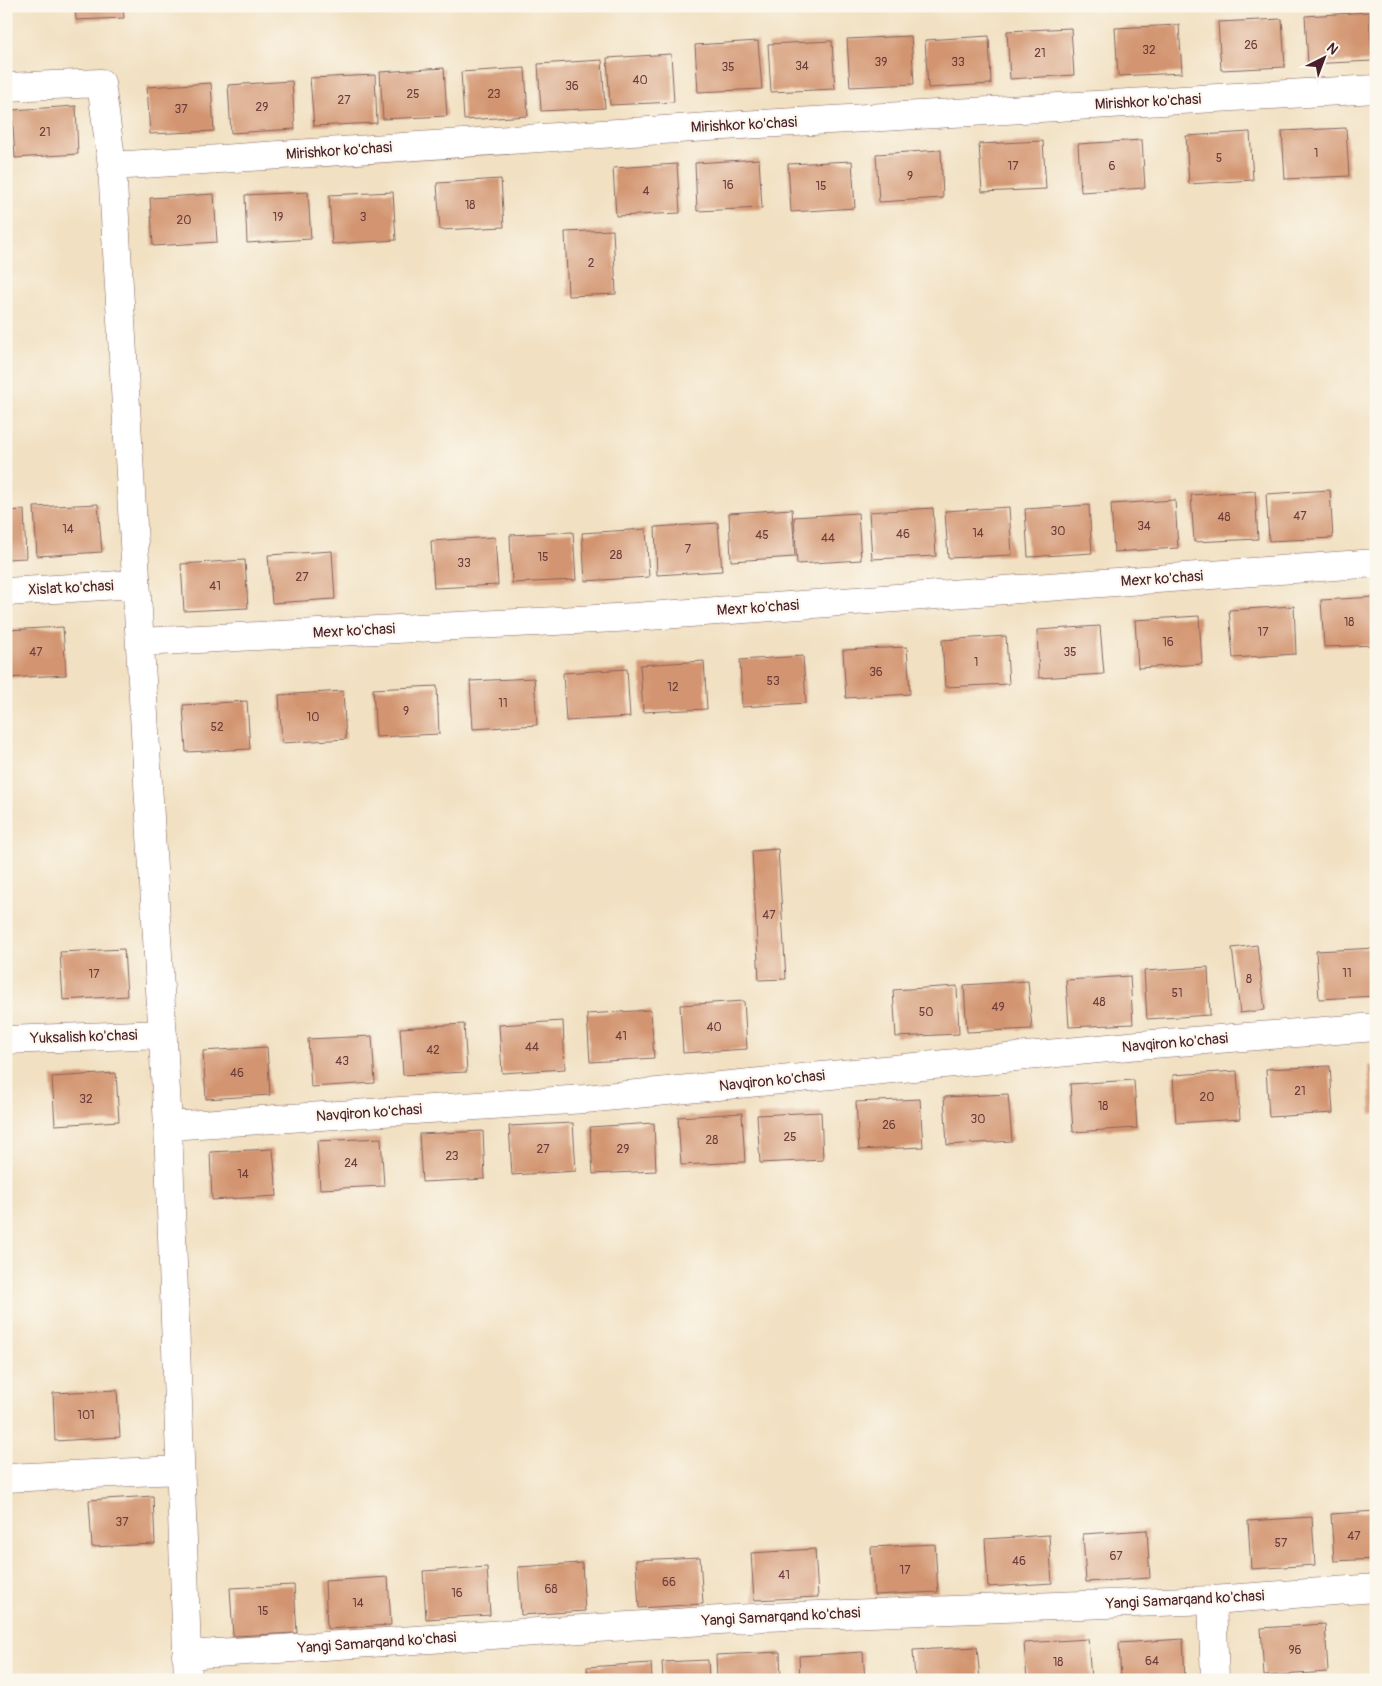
<svg xmlns="http://www.w3.org/2000/svg" width="1382" height="1686" viewBox="0 0 1382 1686" font-family="Pangolin,sans-serif">
	<rect width="100%" height="100%" fill="#fbf7ec"/>
	<filter id="ink" filterUnits="userSpaceOnUse"><feTurbulence type="fractalNoise" baseFrequency=".02" numOctaves="2"/><feDisplacementMap in="SourceGraphic" scale="10" xChannelSelector="R" yChannelSelector="G"/><feConvolveMatrix kernelMatrix="1 2 1 2 8 2 1 2 1" color-interpolation-filters="sRGB"/></filter>
	<filter id="wash" filterUnits="userSpaceOnUse"><feTurbulence type="fractalNoise" baseFrequency=".0096" numOctaves="4" result="noise"/><feDisplacementMap in="SourceGraphic" scale="20" xChannelSelector="R" yChannelSelector="G"/><feGaussianBlur stdDeviation="1.12" result="paint"/><feColorMatrix in="noise" values="0 0 0 0 0 0 0 0 0 0 0 0 0 0 0 0 0 1.4 0 .05"/><feComposite in="paint" operator="in"/></filter>
	<g filter="url(#wash)">
		<rect width="100%" height="100%" fill="#f1e0c1"/>
		<g id="blocks">
			<path fill="#d39571" d="M75 6H123L124 18 76 20Z
				M1369 12 1372 61 1308 64 1305 16Z
				M1282 19 1285 67 1221 70 1218 22Z
				M1179 25 1182 73 1118 76 1115 28Z
				M1071 28 1074 75 1010 79 1007 31Z
				M911 36 914 84 850 87 847 39Z
				M989 36 991 84 928 88 925 40Z
				M758 41 762 89 698 92 695 45Z
				M832 41 835 89 771 92 768 44Z
				M671 54 674 102 610 105 607 58Z
				M602 60 605 108 541 111 538 64Z
				M444 68 447 116 383 119 380 72Z
				M525 68 528 116 464 120 461 72Z
				M375 75 377 123 314 126 310 78Z
				M292 81 295 129 231 133 228 85Z
				M211 83 214 131 150 134 147 87Z
				M76 106 78 154 15 158 12 110Z
				M1376 123V171L1374 172 1371 124Z
				M1346 128 1349 176 1285 179 1282 131Z
				M1250 132 1253 180 1189 184 1186 136Z
				M1142 140 1145 188 1081 192 1078 144Z
				M1043 141 1046 189 982 192 979 144Z
				M941 150 943 198 879 202 876 154Z
				M759 159 762 208 697 211 695 163Z
				M852 161 855 208 791 212 788 164Z
				M677 164 680 213 616 216 613 168Z
				M501 179 504 227 440 230 437 183Z
				M308 192 311 239 247 243 245 195Z
				M393 192 396 240 332 244 329 195Z
				M214 194 217 242 153 246 150 198Z
				M613 230 616 294 568 296 565 232Z
				M1330 490 1333 538 1269 541 1266 494Z
				M1255 491 1258 539 1194 542 1191 495Z
				M1175 500 1178 548 1114 552 1111 504Z
				M98 504 102 552 37 556 34 507Z
				M1089 505 1092 553 1028 557 1025 509Z
				M1009 507 1012 555 948 558 945 511Z
				M933 508 936 556 872 559 869 512Z
				M792 509 795 557 731 561 729 513Z
				M24 510 26 558 6 559V511Z
				M858 513 861 560 797 564 794 517Z
				M718 523 722 571 657 575 655 527Z
				M646 529 649 577 585 581 582 533Z
				M573 532 576 580 512 583 510 535Z
				M495 537 498 585 434 588 431 541Z
				M332 551 335 599 272 603 268 555Z
				M245 560 248 608 184 611 181 564Z
				M1376 597V645L1324 647 1321 600Z
				M1294 606 1296 654 1233 658 1229 610Z
				M1199 616 1202 664 1138 668 1135 620Z
				M1100 626 1104 674 1039 678 1037 630Z
				M63 627 66 675 6 678V630Z
				M1006 636 1009 684 945 687 942 640Z
				M907 647 910 694 846 698 843 650Z
				M803 656 806 703 742 707 740 660Z
				M704 661 707 709 643 712 640 665Z
				M627 669 630 717 566 721 563 673Z
				M534 678 537 725 473 729 470 681Z
				M437 686 439 734 376 737 373 689Z
				M343 691 346 739 282 743 279 695Z
				M247 701 250 749 186 752 183 705Z
				M778 849 786 979 759 980 752 851Z
				M1257 945 1265 1010 1240 1013 1232 948Z
				M1376 948V996L1319 999 1316 951Z
				M124 949 127 996 63 1000 60 952Z
				M1208 967 1210 1015 1147 1019 1144 971Z
				M1130 976 1133 1024 1069 1027 1066 980Z
				M1028 981 1032 1029 967 1032 964 985Z
				M957 986 959 1034 896 1037 893 990Z
				M744 1001 747 1049 683 1053 680 1005Z
				M651 1010 654 1058 590 1062 587 1014Z
				M563 1021 565 1069 502 1073 499 1025Z
				M464 1024 467 1072 403 1075 400 1028Z
				M372 1036 375 1083 311 1087 308 1039Z
				M267 1047 270 1095 206 1099 203 1051Z
				M1376 1065V1113L1371 1114 1368 1066Z
				M1330 1066 1333 1113 1269 1117 1266 1069Z
				M1237 1071 1240 1119 1176 1123 1173 1075Z
				M116 1073 119 1121 55 1125 52 1077Z
				M1134 1080 1137 1128 1073 1132 1070 1084Z
				M1008 1094 1012 1141 947 1145 944 1097Z
				M920 1099 923 1147 859 1150 856 1102Z
				M821 1112 823 1160 760 1163 757 1115Z
				M742 1113 745 1162 681 1165 678 1117Z
				M573 1123 576 1171 512 1175 509 1126Z
				M654 1123 656 1171 593 1174 590 1127Z
				M483 1131 485 1179 422 1182 419 1134Z
				M381 1138 384 1186 320 1189 317 1141Z
				M273 1149 277 1196 212 1200 210 1152Z
				M117 1390 120 1437 55 1441 53 1393Z
				M153 1496 155 1544 92 1547 89 1500Z
				M1376 1511V1559L1334 1561 1331 1514Z
				M1312 1517 1315 1565 1251 1569 1248 1521Z
				M1147 1530 1150 1578 1086 1582 1083 1534Z
				M1049 1535 1052 1583 988 1587 985 1539Z
				M935 1544 938 1592 874 1595 871 1547Z
				M815 1549 818 1597 754 1600 751 1553Z
				M700 1557 703 1604 639 1608 636 1560Z
				M582 1563 585 1611 521 1615 518 1567Z
				M487 1567 490 1615 426 1619 423 1571Z
				M388 1577 391 1625 327 1629 325 1581Z
				M294 1585 297 1633 233 1636 230 1588Z
				M1376 1623V1655H1374L1372 1624Z
				M1325 1624 1328 1672 1264 1676 1261 1628Z
				M1088 1639 1091 1680H1027L1024 1643Z
				M1183 1639 1185 1680H1121L1119 1643Z
				M977 1647 980 1680H915L913 1650Z
				M780 1652 781 1680H717L716 1655Z
				M863 1652 865 1680H800L799 1656Z
				M708 1660 709 1680H663L662 1662Z
				M651 1663 652 1680H588L587 1667Z"/>
		</g>
	</g>
	<g filter="url(#ink)">
		<use href="#blocks" fill-opacity="0" stroke="#846360" stroke-width="1"/>
		<g fill="none" stroke-linecap="round" stroke-linejoin="round">
			<g stroke="#846360" stroke-width="29">
				<path id="minor" d="M6 87 101 83 112 166 168 1126 188 1680
					M112 166 724 126 1376 89
					M6 592 136 584
					M140 642 635 617 1376 563
					M6 1040 163 1034
					M168 1126 585 1099 1139 1045 1376 1027
					M6 1478 179 1470
					M1212 1600 1215 1680
					M186 1655 766 1617 1212 1600 1376 1588"/>
			</g>
			<use href="#minor" stroke="#fff" stroke-width="28"/>
		</g>
	</g>
	<g text-anchor="middle" dominant-baseline="central" stroke-width="4.5" stroke-linejoin="round" paint-order="stroke">
		<g font-size="12" fill="#6c3c3c">
			<text x="1251" y="45">26</text>
			<text x="1149" y="50">32</text>
			<text x="1040" y="53">21</text>
			<text x="881" y="62">39</text>
			<text x="958" y="62">33</text>
			<text x="802" y="66">34</text>
			<text x="728" y="67">35</text>
			<text x="640" y="80">40</text>
			<text x="572" y="86">36</text>
			<text x="413" y="94">25</text>
			<text x="494" y="94">23</text>
			<text x="344" y="100">27</text>
			<text x="262" y="107">29</text>
			<text x="181" y="109">37</text>
			<text x="45" y="132">21</text>
			<text x="1316" y="153">1</text>
			<text x="1219" y="158">5</text>
			<text x="1013" y="166">17</text>
			<text x="1112" y="166">6</text>
			<text x="910" y="176">9</text>
			<text x="728" y="185">16</text>
			<text x="821" y="186">15</text>
			<text x="646" y="191">4</text>
			<text x="470" y="205">18</text>
			<text x="278" y="217">19</text>
			<text x="363" y="217">3</text>
			<text x="184" y="220">20</text>
			<text x="591" y="263">2</text>
			<text x="1300" y="516">47</text>
			<text x="1224" y="517">48</text>
			<text x="1144" y="526">34</text>
			<text x="68" y="529">14</text>
			<text x="1058" y="531">30</text>
			<text x="978" y="533">14</text>
			<text x="903" y="534">46</text>
			<text x="762" y="535">45</text>
			<text x="828" y="538">44</text>
			<text x="688" y="549">7</text>
			<text x="616" y="555">28</text>
			<text x="543" y="557">15</text>
			<text x="464" y="563">33</text>
			<text x="302" y="577">27</text>
			<text x="215" y="586">41</text>
			<text x="1349" y="622">18</text>
			<text x="1263" y="632">17</text>
			<text x="1168" y="642">16</text>
			<text x="36" y="652">47</text>
			<text x="1070" y="652">35</text>
			<text x="976" y="662">1</text>
			<text x="876" y="672">36</text>
			<text x="773" y="681">53</text>
			<text x="673" y="687">12</text>
			<text x="503" y="703">11</text>
			<text x="406" y="711">9</text>
			<text x="313" y="717">10</text>
			<text x="217" y="727">52</text>
			<text x="769" y="915">47</text>
			<text x="1347" y="973">11</text>
			<text x="94" y="974">17</text>
			<text x="1249" y="979">8</text>
			<text x="1177" y="993">51</text>
			<text x="1099" y="1002">48</text>
			<text x="998" y="1007">49</text>
			<text x="926" y="1012">50</text>
			<text x="714" y="1027">40</text>
			<text x="621" y="1036">41</text>
			<text x="532" y="1047">44</text>
			<text x="433" y="1050">42</text>
			<text x="342" y="1061">43</text>
			<text x="237" y="1073">46</text>
			<text x="1300" y="1091">21</text>
			<text x="1207" y="1097">20</text>
			<text x="86" y="1099">32</text>
			<text x="1103" y="1106">18</text>
			<text x="978" y="1119">30</text>
			<text x="889" y="1125">26</text>
			<text x="790" y="1137">25</text>
			<text x="712" y="1140">28</text>
			<text x="543" y="1149">27</text>
			<text x="623" y="1149">29</text>
			<text x="452" y="1156">23</text>
			<text x="351" y="1163">24</text>
			<text x="243" y="1174">14</text>
			<text x="86" y="1415">101</text>
			<text x="122" y="1522">37</text>
			<text x="1354" y="1536">47</text>
			<text x="1281" y="1543">57</text>
			<text x="1116" y="1556">67</text>
			<text x="1019" y="1561">46</text>
			<text x="905" y="1570">17</text>
			<text x="784" y="1575">41</text>
			<text x="669" y="1582">66</text>
			<text x="551" y="1589">68</text>
			<text x="457" y="1593">16</text>
			<text x="358" y="1603">14</text>
			<text x="263" y="1611">15</text>
			<text x="1295" y="1650">96</text>
			<text x="1152" y="1661">64</text>
			<text x="1058" y="1662">18</text>
		</g>
		<g font-size="15" fill="#4a1f2b" stroke="#fbf7ec">
			<text transform="translate(1148 102) rotate(-3)">Mirishkor ko'chasi</text>
			<text transform="translate(744 125) rotate(-3)">Mirishkor ko'chasi</text>
			<text transform="translate(339 151) rotate(-4)">Mirishkor ko'chasi</text>
			<text transform="translate(1162 579) rotate(-4)">Mexr ko'chasi</text>
			<text transform="translate(71 588) rotate(-3)">Xislat ko'chasi</text>
			<text transform="translate(758 608) rotate(-4)">Mexr ko'chasi</text>
			<text transform="translate(354 631) rotate(-3)">Mexr ko'chasi</text>
			<text transform="translate(84 1037) rotate(-2)">Yuksalish ko'chasi</text>
			<text transform="translate(1175 1043) rotate(-5)">Navqiron ko'chasi</text>
			<text transform="translate(772 1081) rotate(-6)">Navqiron ko'chasi</text>
			<text transform="translate(369 1113) rotate(-4)">Navqiron ko'chasi</text>
			<text transform="translate(1185 1600) rotate(-3)">Yangi Samarqand ko'chasi</text>
			<text transform="translate(781 1617) rotate(-3)">Yangi Samarqand ko'chasi</text>
			<text transform="translate(377 1643) rotate(-4)">Yangi Samarqand ko'chasi</text>
		</g>
	</g>
	<rect width="1382" height="1686" fill="none" stroke="#fbf7ec" stroke-width="25"/>
	<g transform="translate(1324 58) rotate(42)" stroke="#fbf7ec" stroke-width="4" paint-order="stroke">
	<path d="M0-4L9 19L0 12L-9 19Z" fill="#4a1f2b"/>
	<text y="-8" font-size="14" font-weight="bold" text-anchor="middle" fill="#4a1f2b">N</text>
	</g>
</svg>
